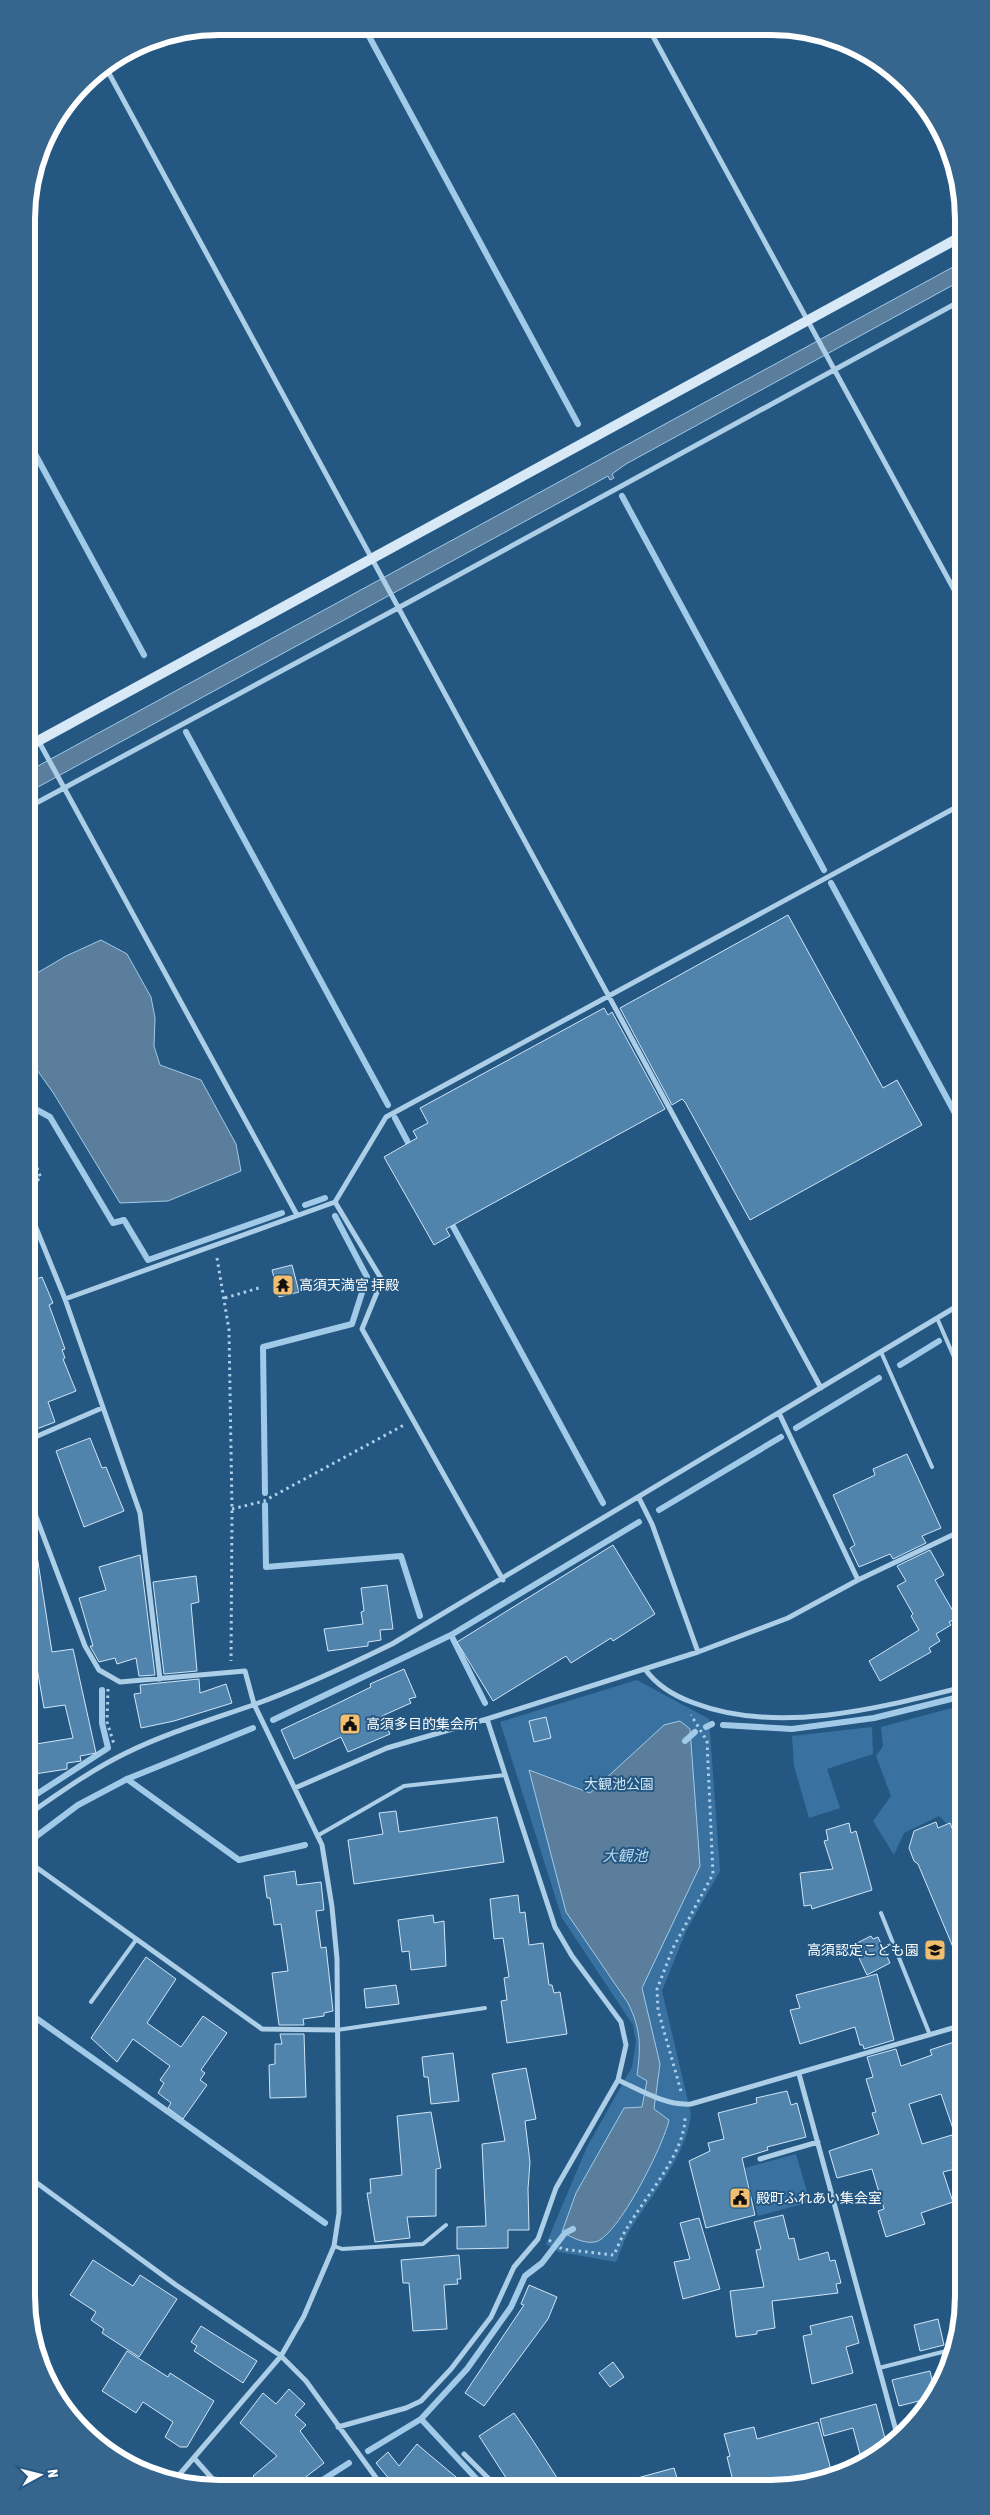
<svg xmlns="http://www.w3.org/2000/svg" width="990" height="2515" viewBox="0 0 990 2515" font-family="'Asap Condensed','Noto Sans JP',sans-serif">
	<rect width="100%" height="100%" fill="#245883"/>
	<path fill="#3972a0" d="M637 1680 709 1719 720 1871 686 1931 662 1991 691 2114C687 2156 651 2195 630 2230 624 2240 620 2252 616 2262L559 2252 546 2244 587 2147 632 2067 636 2042 633 2025 562 1918 500 1722Z
		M963 1705V1833L957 1834 939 1816 904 1833 894 1855 873 1821 891 1796 876 1756 883 1746 881 1727Z
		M872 1727 873 1754 827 1769 840 1808 809 1818 794 1766 792 1736Z
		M796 2154 810 2202 758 2216 745 2168Z"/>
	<path fill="#5a7e9c" stroke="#a1cae8" d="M964 261V279L626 464 612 474 614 478 610 480 608 476 27 793V772Z
		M101 940 127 954 151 997 155 1018 154 1046 160 1065 201 1080 236 1144 241 1171 168 1201 120 1203 54 1094 30 1060 27 1033V992L32 976 66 956Z
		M680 1721 690 1729 700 1866 642 1988 660 2064 654 2109 669 2120C664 2144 618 2237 595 2242 584 2244 571 2237 562 2232L576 2193 624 2108 642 2107 647 2081 637 2075C641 2047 641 2029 628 2003L566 1912 529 1770 590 1793 664 1725Z"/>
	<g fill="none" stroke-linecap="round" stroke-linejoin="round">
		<path stroke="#a1cae8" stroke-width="6" d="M364 27 578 424
			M27 439 144 655
			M622 496 824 870
			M186 732 388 1105
			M831 883 964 1130
			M26 1104 50 1117 113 1223 124 1220 148 1260 282 1213
			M395 1118 412 1150
			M305 1205 325 1198
			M449 1219 603 1503
			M955 1331 964 1326
			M900 1365 939 1341
			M796 1428 879 1378
			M265 1493 263 1347 352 1324 367 1277 335 1216
			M265 1505 266 1567 401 1556 420 1616
			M659 1510 781 1437
			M451 1635 485 1703
			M273 1720 451 1635 639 1522
			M723 1725 792 1729 874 1718 963 1696
			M706 1727 712 1724
			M685 1741 695 1732
			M127 1779 239 1860 305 1845
			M26 1801 108 1748 102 1723V1690
			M26 1844 78 1805 127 1779 253 1728
			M26 2011 325 2223
			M421 2419 484 2487
			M368 2451 421 2419 467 2369 511 2307 525 2276 542 2263 565 2233 573 2229
			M313 2486 349 2463"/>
	</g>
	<path fill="#5184ad" stroke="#d0e5f6" d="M788 915 883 1088 897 1080 922 1125 750 1220 685 1102 682 1099 672 1105 620 1008Z
		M604 1008 608 1015 612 1012 665 1109 446 1229 450 1236 434 1245 384 1157 417 1138 413 1131 428 1123 420 1108Z
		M292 1265 299 1292 279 1297 272 1270Z
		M42 1277 53 1303 49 1305 65 1349 62 1350 65 1358 63 1359 76 1391 48 1402 55 1422 26 1433V1392L35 1389 26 1367V1283Z
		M90 1438 102 1468 106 1467 124 1511 84 1527 56 1451Z
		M907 1454 941 1528 922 1536 926 1543 893 1559 890 1554 859 1567 850 1548 855 1545 833 1495 875 1475 873 1469Z
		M613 1545 655 1614 613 1641 611 1638 571 1663 566 1656 493 1701 457 1642Z
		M26 1549H36L52 1652 73 1649 96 1753 80 1756 81 1761 67 1763V1769L35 1774 30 1745 73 1738 65 1705 44 1708 34 1651 26 1652Z
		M930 1550 944 1575 935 1580 957 1618 949 1622 951 1625 936 1634 940 1641 929 1648 931 1652 880 1681 869 1661 919 1630 911 1616 913 1614 897 1586 906 1581 897 1566Z
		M140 1555 155 1675 139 1676 136 1658 117 1664 115 1658 99 1662 90 1646H93L79 1598 106 1590 99 1567Z
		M196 1576 199 1602 191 1604 197 1671 164 1674 153 1582Z
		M387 1585 393 1629 380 1630 381 1640 368 1642V1646L328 1651 324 1629 363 1624 361 1612 364 1611 361 1588Z
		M404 1669 416 1697 409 1699 411 1703 382 1716 390 1734 348 1752 341 1737 294 1759 281 1730 328 1708 371 1687 370 1684Z
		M199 1679 200 1693 226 1684 232 1703 174 1721 141 1728 134 1694 141 1693 140 1685Z
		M546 1717 551 1738 534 1742 529 1721Z
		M396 1811 399 1832 497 1817 504 1862 354 1884 348 1840 383 1834 379 1813Z
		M936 1822 938 1828 950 1823 963 1855V1971L918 1864 914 1861 909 1848 914 1831Z
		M849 1823 851 1833 856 1831 872 1890 812 1909 811 1905 804 1906 800 1873 833 1869 824 1841 828 1840 826 1830Z
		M295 1871 297 1885 321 1882 324 1910 316 1911 321 1948 326 1947 333 2011 324 2013V2016L303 2019 304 2025H279L272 1973 288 1971 281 1924 274 1925 270 1898H267L264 1876Z
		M518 1895 520 1913 525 1912 529 1945 543 1943 549 1985H552L554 1993 560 1992 567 2034 507 2043 501 2001 507 2000 504 1978 509 1977 503 1938 494 1939 490 1899Z
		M433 1915 434 1923 444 1921 446 1966 411 1970 409 1951 402 1952 398 1920Z
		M871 1936 873 1939 878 1937 890 1963 867 1975 853 1945Z
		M146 1957 176 1979 147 2023 181 2047 203 2016 227 2033 201 2070 205 2073 200 2080 207 2085 183 2119 168 2108 171 2103 158 2093 164 2083 160 2080 170 2066 133 2039 117 2062 91 2038Z
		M877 1974 894 2040 864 2049 863 2045H860L855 2027 800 2044 790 2010 800 2008 796 1995Z
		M396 1985 399 2004 366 2008 364 1989Z
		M280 2034H304L306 2097 270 2098 269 2065 275 2064V2044H282Z
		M957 2041 963 2060V2152H961L941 2094 909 2104 922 2144 952 2135 960 2160 952 2162 955 2169 943 2172 953 2202 921 2213 925 2224 886 2237 878 2211 884 2209 872 2169 837 2178 829 2151 879 2134 872 2113 876 2112 866 2079 873 2077 867 2057 896 2049 901 2066 932 2055 930 2050Z
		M453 2053 459 2101 431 2104 428 2077H424L422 2057Z
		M526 2068 536 2119 525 2121 530 2162 528 2189 529 2230H508V2248L457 2249V2227L486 2226 482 2144 505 2141 492 2074Z
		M787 2091 791 2105 797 2103 806 2137 767 2147 768 2150 742 2158 755 2215 706 2228 689 2161 710 2151 708 2143 724 2139 718 2113 757 2103 756 2098Z
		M431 2112 441 2168 436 2169V2216L407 2217 410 2238 375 2242 367 2193H371L370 2179 402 2175 397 2116Z
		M783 2215 789 2239 794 2238 799 2260 828 2252 830 2261 835 2260 841 2283 836 2284 838 2293 772 2301 775 2328 757 2331V2334L736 2337 730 2291 764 2287 756 2250 761 2249 754 2222Z
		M699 2218 720 2289 683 2299 674 2262 690 2259 680 2223Z
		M459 2255 461 2279H457L458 2284 444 2285 447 2329 413 2331 409 2283H403L401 2260Z
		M93 2260 133 2286 140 2275 177 2299 139 2357 102 2333 104 2329 91 2320 96 2312 70 2295Z
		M529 2285 557 2297 548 2319 484 2406 465 2393 524 2305 521 2304Z
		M852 2316 859 2343 846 2347 853 2373 812 2384 803 2336 812 2334 810 2326Z
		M938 2319 944 2345 920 2351 914 2325Z
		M201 2326 257 2361 243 2383 194 2351 197 2346 191 2342Z
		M127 2351 168 2377 170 2373 214 2401 187 2447H180L165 2437 173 2422 143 2402 136 2413 102 2391Z
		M613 2362 624 2377 610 2387 599 2373Z
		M930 2371 935 2393 922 2414 919 2401 899 2406 892 2380Z
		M289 2389 305 2404 295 2415 306 2425 300 2431 324 2463 294 2486H262L253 2476 277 2456 240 2423 263 2393 276 2404Z
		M876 2404 887 2446 871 2460 862 2462 853 2428 824 2436 820 2419Z
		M514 2413 530 2436 563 2487H512L479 2436Z
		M818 2422 833 2477 821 2482 771 2489H735L727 2457 730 2456 724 2434 754 2427 757 2439Z
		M417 2444 425 2451 468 2487H429L423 2480 414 2487 395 2486 376 2463 388 2452 399 2466Z
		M674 2468 680 2488H620L619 2483Z"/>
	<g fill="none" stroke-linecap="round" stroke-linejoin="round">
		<path stroke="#adcee7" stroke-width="3" stroke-dasharray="2.5 4" stroke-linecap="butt" d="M26 1187 41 1178 29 1148
			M217 1258 229 1330 232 1509 231 1661
			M225 1298 262 1287
			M232 1509 264 1501 404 1425
			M108 1689 107 1722 114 1744
			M681 2091 658 2010 657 1989 673 1948 713 1874 707 1741 691 1715
			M549 2240 562 2249 614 2255C618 2246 622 2236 627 2228 645 2197 686 2152 685 2116"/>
		<path stroke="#adcee7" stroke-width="4" d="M937 1318 964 1380
			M881 1352 932 1467
			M317 1836 404 1786 505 1775
			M881 1913 930 2035
			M91 2002 136 1940
			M337 2030 485 2008
			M334 2246 342 2249 423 2244 446 2225
			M879 2368 954 2349"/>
		<path stroke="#adcee7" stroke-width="5" d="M649 29 964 608
			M105 66 821 1388
			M38 740 297 1215
			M27 808 398 608 964 299
			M335 1202 382 1280 362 1329 503 1580
			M26 1203 65 1299 140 1513 160 1679
			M65 1299 335 1202 386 1117 964 803
			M779 1413 858 1580
			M26 1441 102 1408
			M26 1490 85 1646 99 1670 120 1682 245 1671 254 1704 322 1845 332 1907 337 1959 339 2213 334 2246 304 2316 281 2356 173 2482
			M639 1498 652 1524 698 1652
			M645 1669C657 1686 674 1696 694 1703 777 1735 880 1708 963 1687
			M295 1788 387 1748 487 1719 698 1652 788 1618 858 1580 963 1530
			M26 1816C58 1794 91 1770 126 1753 167 1733 210 1720 253 1705 301 1688 347 1666 392 1644L964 1302
			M26 1860 262 2029 337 2030
			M799 2074 898 2438
			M618 2080C640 2090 666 2106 691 2104L963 2025
			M760 2159 818 2142
			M26 2175 176 2285 281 2356 306 2381 382 2486
			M338 2427 406 2408 421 2401 451 2369 491 2317 514 2267 538 2239 556 2188 618 2080 626 2045 621 2022 572 1956 555 1927 487 1719
			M464 2454 497 2487
			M194 2458 218 2485"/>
		<path stroke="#d7e8f6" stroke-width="10" d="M27 747 964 235"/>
	</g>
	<defs>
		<g id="temple-square" transform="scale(1.125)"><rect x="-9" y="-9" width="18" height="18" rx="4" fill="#f2bf71" stroke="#245883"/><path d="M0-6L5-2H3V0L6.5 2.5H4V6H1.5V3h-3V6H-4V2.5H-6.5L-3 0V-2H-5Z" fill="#111"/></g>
		<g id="civic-square" transform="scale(1.125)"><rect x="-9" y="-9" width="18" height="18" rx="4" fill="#f2bf71" stroke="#245883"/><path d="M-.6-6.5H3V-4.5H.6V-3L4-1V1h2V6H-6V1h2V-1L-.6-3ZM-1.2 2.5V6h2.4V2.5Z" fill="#111"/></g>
		<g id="school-square" transform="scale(1.125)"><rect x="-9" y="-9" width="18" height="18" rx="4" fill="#f2bf71" stroke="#245883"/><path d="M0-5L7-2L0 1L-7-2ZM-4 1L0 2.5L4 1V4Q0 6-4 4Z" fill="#111"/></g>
	</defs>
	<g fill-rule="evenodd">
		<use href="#temple-square" x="283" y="1285"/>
		<use href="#civic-square" x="350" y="1724"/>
		<use href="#school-square" x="935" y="1950"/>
		<use href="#civic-square" x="740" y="2198"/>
	</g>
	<g text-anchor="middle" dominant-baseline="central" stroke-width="4" stroke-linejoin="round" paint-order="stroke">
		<g font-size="14" fill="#fff" stroke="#245883" text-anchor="start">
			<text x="299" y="1285">高須天満宮 拝殿</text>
			<text x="366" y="1724">高須多目的集会所</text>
			<text x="919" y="1950" text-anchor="end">高須認定こども園</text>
			<text x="756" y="2198">殿町ふれあい集会室</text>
		</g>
		<g font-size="14" fill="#d0e5f6" stroke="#245883">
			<text x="619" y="1784">大観池公園</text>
		</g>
		<g font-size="15" font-style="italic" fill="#b8d7ef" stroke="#245883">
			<text x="625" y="1855">大観池</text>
		</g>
	</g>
	<path d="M0 0H990V2515H0ZM219 35H771A184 184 0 0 1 955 219V2296A184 184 0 0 1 771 2480H219A184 184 0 0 1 35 2296V219A184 184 0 0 1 219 35Z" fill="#36658d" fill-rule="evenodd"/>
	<path fill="none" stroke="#fff" stroke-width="6" d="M219 35H771A184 184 0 0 1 955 219V2296A184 184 0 0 1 771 2480H219A184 184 0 0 1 35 2296V219A184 184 0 0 1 219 35Z"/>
	<g transform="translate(40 2475) rotate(83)" stroke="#245883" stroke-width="4" paint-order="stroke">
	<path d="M0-4L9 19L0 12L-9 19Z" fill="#ffffff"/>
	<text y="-8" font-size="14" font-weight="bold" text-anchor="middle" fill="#ffffff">N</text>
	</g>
</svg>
